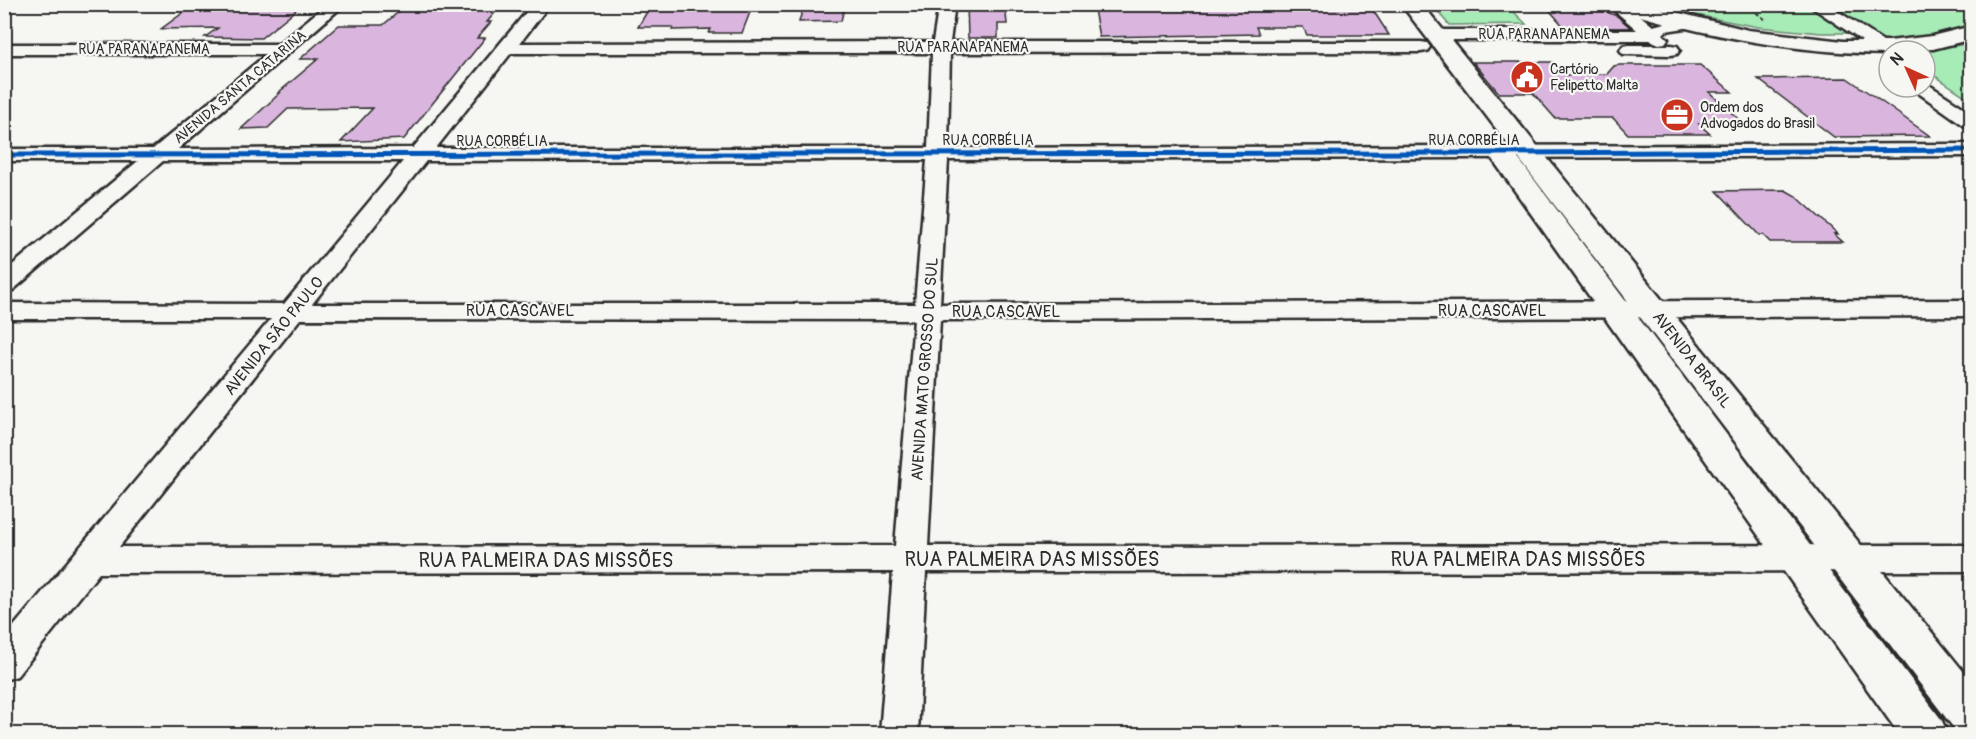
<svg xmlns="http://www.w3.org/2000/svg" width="1976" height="739" viewBox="0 0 1976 739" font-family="Pangolin,sans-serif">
	<rect width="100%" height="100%" fill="#f6f6f2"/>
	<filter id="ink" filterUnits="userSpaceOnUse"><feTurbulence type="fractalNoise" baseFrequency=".0167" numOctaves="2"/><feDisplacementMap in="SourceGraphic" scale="12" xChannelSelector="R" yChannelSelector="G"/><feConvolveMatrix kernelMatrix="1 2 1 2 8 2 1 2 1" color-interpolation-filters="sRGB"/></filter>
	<g filter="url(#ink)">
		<path fill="#a7ebb6" stroke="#698b70" stroke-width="1.5" d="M1432 5H1507L1526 24 1449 25Z
			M1654 5H1971V24C1944 39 1908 38 1878 41L1867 33H1821L1758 27 1696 15Z
			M1971 43H1972L1971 100 1925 69V51Z"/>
		<path fill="#dab6df" stroke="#2b2b2b" stroke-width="1.5" d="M195 4H303L261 38 205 37 218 28 161 29Z
			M804 4H845L841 21 799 22Z
			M967 4H1005L1007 24H998V38H968Z
			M1093 4H1369L1389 35H1307L1303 27H1256L1259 34 1099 37Z
			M1544 4H1587L1617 16 1631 28H1565Z
			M752 7 742 33H709L711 29 672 30 673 27H638L648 10Z
			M466 8H499L487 22H491L477 38H485L404 139 341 142 373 108 288 109 268 128 241 129 280 93H278L318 59H300L339 25H383L402 9 464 10Z
			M1473 62H1552L1565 75 1607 74 1614 66 1619 65H1700L1732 92H1709L1745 125 1699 124 1710 134H1628L1613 118H1555L1533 93H1499Z
			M1847 78 1882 102 1930 136 1834 137 1758 79Z
			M1785 190 1796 196 1838 234H1834L1843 242H1770L1763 235H1759L1717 191Z"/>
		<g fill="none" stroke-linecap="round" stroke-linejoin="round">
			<g stroke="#2b2b2b" stroke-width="5">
				<path id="minor" d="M327 4H345L178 149 413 148 533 4H550L520 43 933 42 939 4H955L950 42H1421L1427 43 1430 47 1427 51 1421 52 950 53 948 148 1972 144V156L948 160 940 304 1972 300V316L940 320 928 546 1972 545V571L926 572 918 734H880L893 572 99 573 17 676 4 680V638L271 319H4V303L284 304 403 161H163L13 290 4 292V272L138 161H4V149H153L267 54H4V44H279ZM511 53H932L928 148H436ZM927 160 915 304H312L426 161ZM300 319 914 320 895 546 119 547Z
					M1607 4H1626L1653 26 1685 18 1693 23 1691 27 1666 31 1663 34 1668 39 1665 43 1659 44 1650 40H1435L1429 39 1426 35 1429 31 1435 30H1637Z
					M1807 4H1827L1898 51H1889V56L1883 55Z
					M1629 45H1671L1677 46 1680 50 1677 54 1671 55 1623 54 1620 50 1623 46Z
					M1926 83 1972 113V128L1965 126 1910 87H1925Z"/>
			</g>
			<g stroke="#2b2b2b" stroke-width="5">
				<path id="major" d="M1401 4H1422L1972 682V734L1956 731Z
					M1610 4H1643L1748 30 1843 41H1889L1932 36 1972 26V39L1933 49 1889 51V54C1794 53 1704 36 1613 8Z
					M1499 142 1508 145 1941 719 1948 734H1899L1486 150 1490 145Z"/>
			</g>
			<path stroke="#2b2b2b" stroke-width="2" stroke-dasharray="4 3" stroke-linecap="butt" d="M1745 4 1766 20"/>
			<use href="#minor" fill="#f6f6f2" fill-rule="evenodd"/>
			<use href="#major" fill="#f6f6f2" fill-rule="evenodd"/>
			<g stroke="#f6f6f2" stroke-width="8">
				<path id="cycleway" d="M4 155 1502 153 1972 150"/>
			</g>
			<use href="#cycleway" stroke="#0057b8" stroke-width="5"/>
		</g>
	</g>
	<defs>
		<g id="civic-disc" transform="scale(1.725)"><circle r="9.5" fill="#c8321e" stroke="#f6f6f2"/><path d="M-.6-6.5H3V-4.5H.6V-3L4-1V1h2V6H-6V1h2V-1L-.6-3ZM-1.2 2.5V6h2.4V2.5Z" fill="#fff"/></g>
		<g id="office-disc" transform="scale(1.725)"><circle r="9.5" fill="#c8321e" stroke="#f6f6f2"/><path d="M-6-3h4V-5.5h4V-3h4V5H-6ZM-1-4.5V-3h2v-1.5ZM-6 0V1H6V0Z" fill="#fff"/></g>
	</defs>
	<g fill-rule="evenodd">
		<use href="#civic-disc" x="1527" y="77"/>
		<use href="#office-disc" x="1677" y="115"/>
	</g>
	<g text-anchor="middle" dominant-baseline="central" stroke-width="4.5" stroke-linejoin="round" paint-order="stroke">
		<g font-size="14" fill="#2b2b2b" stroke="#f6f6f2">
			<text x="1544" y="34">RUA PARANAPANEMA</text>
			<text x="963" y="47">RUA PARANAPANEMA</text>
			<text x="144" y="49">RUA PARANAPANEMA</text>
			<text transform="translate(240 87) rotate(-40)">AVENIDA SANTA CATARINA</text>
			<text x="988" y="140">RUA CORBÉLIA</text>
			<text x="1474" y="140">RUA CORBÉLIA</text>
			<text x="502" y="141">RUA CORBÉLIA</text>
		</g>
		<g font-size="14" fill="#2b2b2b" stroke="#f6f6f2" text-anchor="start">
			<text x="1550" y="69">Cartório<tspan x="1550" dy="16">Felipetto Malta</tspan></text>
			<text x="1700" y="107">Ordem dos<tspan x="1700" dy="16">Advogados do Brasil</tspan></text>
		</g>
		<g font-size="16" fill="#2b2b2b" stroke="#f6f6f2">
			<text x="520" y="311">RUA CASCAVEL</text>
			<text x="1492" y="311">RUA CASCAVEL</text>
			<text x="1006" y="312">RUA CASCAVEL</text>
			<text transform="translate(274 336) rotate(-51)">AVENIDA SÃO PAULO</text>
			<text transform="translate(1692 360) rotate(52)">AVENIDA BRASIL</text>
			<text transform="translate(925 369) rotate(-86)">AVENIDA MATO GROSSO DO SUL</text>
		</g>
		<g font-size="20" fill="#2b2b2b" stroke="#f6f6f2">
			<text x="1032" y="559">RUA PALMEIRA DAS MISSÕES</text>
			<text x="1518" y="559">RUA PALMEIRA DAS MISSÕES</text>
			<text x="546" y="560">RUA PALMEIRA DAS MISSÕES</text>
		</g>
	</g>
	<rect width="1976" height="739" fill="none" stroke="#f6f6f2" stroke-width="24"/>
	<rect x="12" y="12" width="1952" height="715" fill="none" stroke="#2b2b2b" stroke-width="2" filter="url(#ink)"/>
	<g transform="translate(1907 69) rotate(315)"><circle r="28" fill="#f6f6f2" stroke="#a5a5a2" stroke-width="1.5"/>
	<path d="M0-4.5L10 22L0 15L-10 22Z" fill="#c8321e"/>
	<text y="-9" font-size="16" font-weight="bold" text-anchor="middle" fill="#2b2b2b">N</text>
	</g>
</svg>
